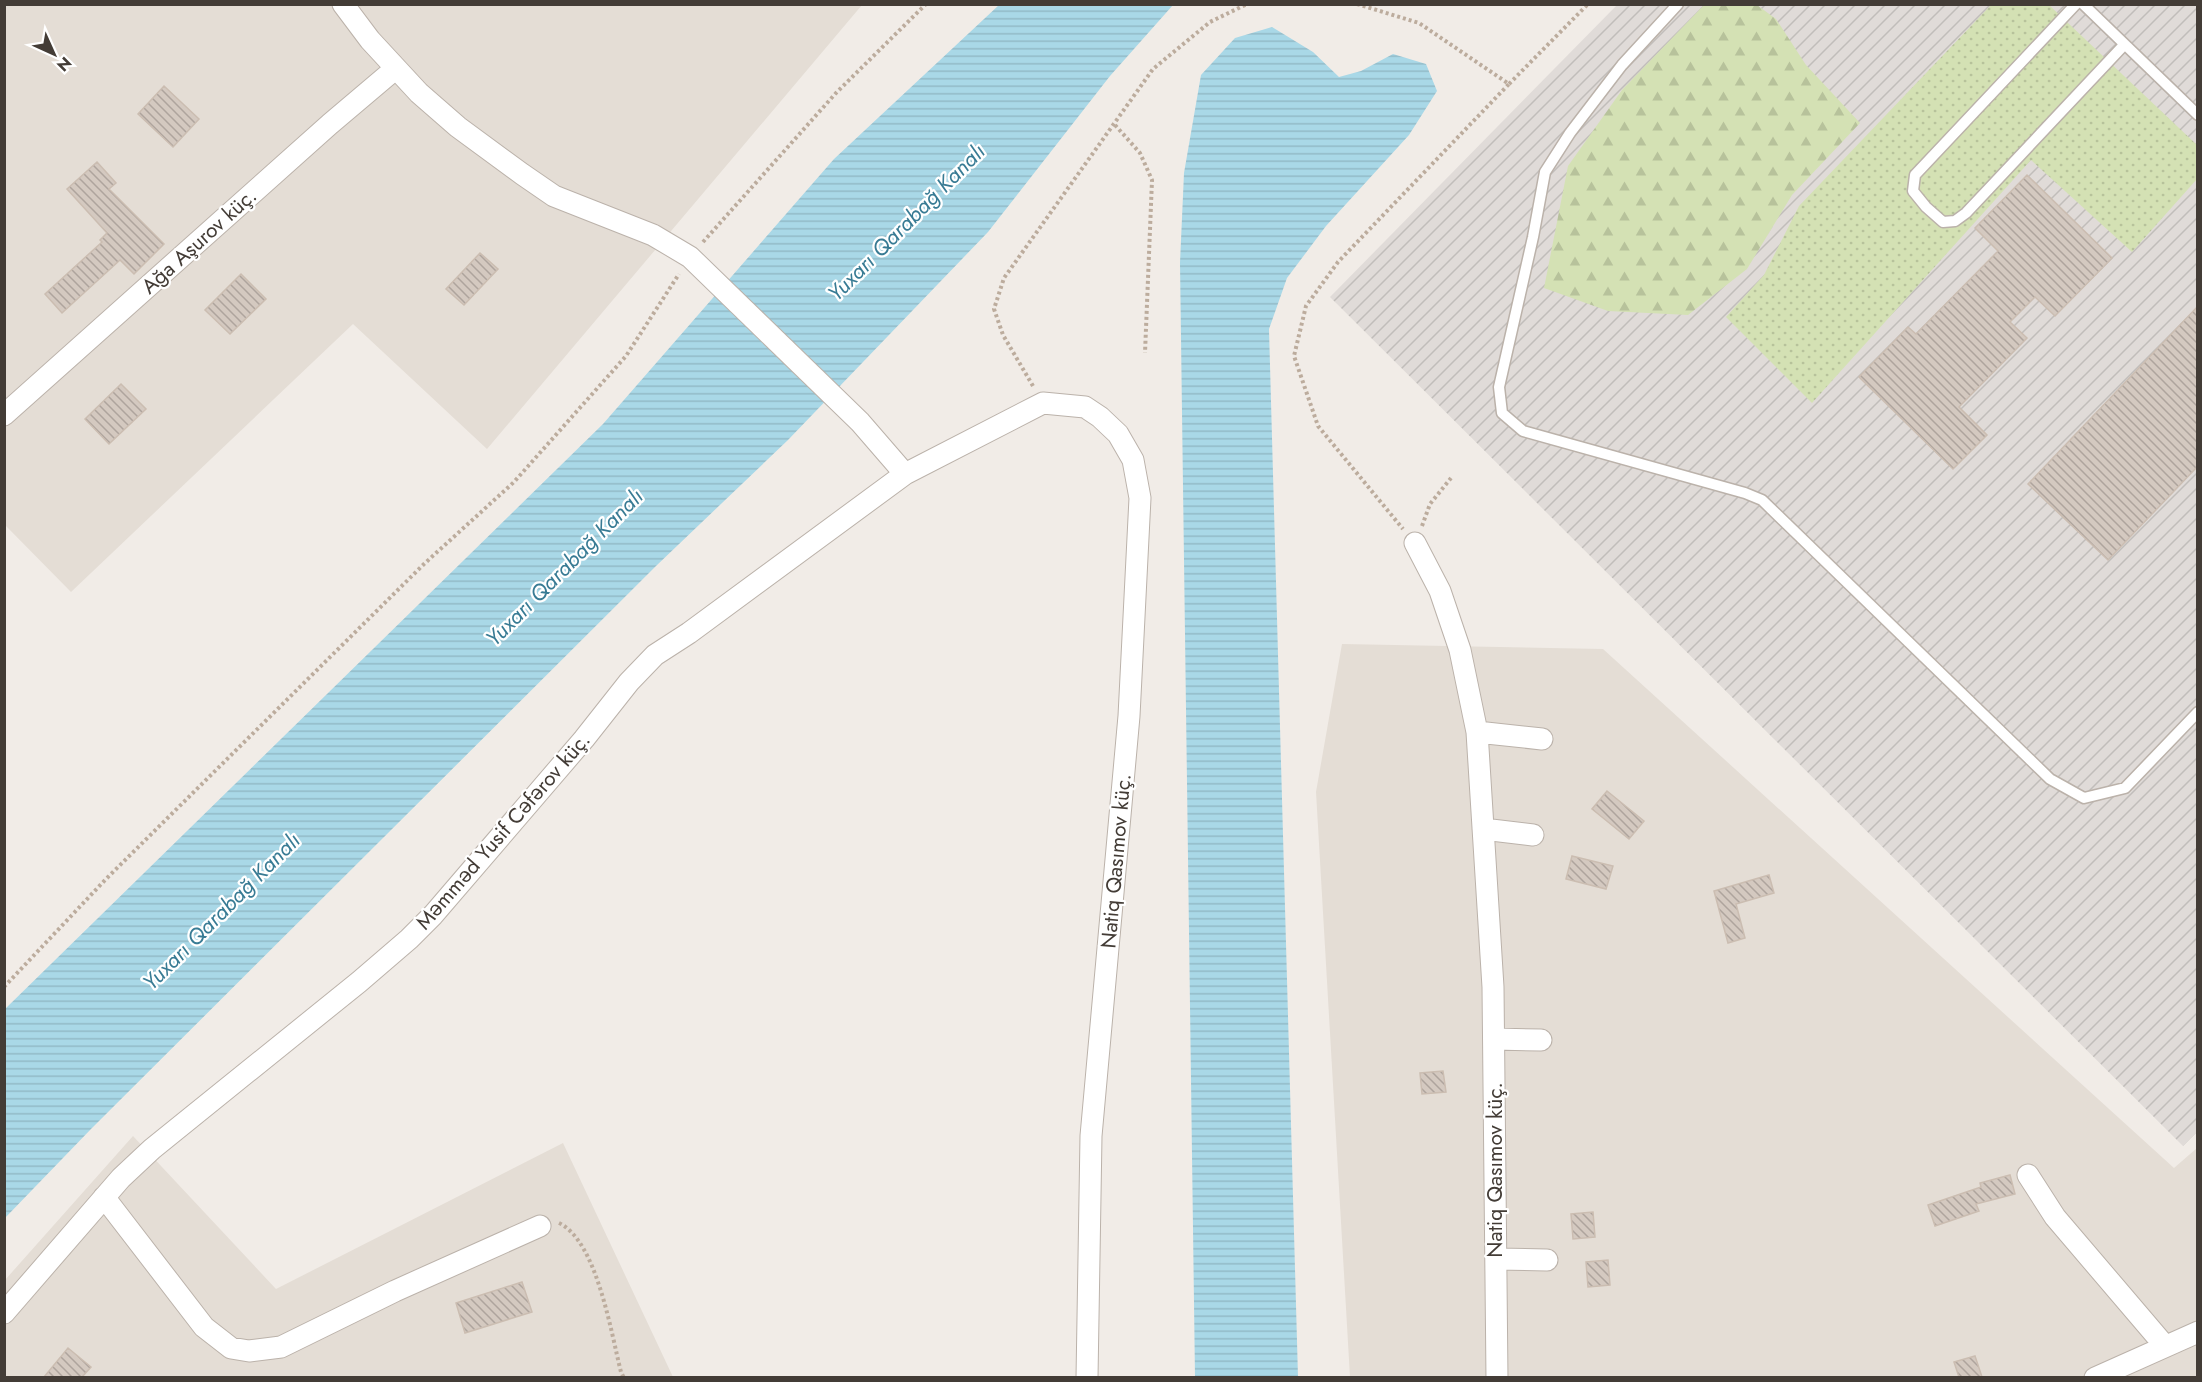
<svg xmlns="http://www.w3.org/2000/svg" width="2202" height="1382" viewBox="0 0 2202 1382" font-family="Jost,sans-serif">
	<defs>
		<pattern id="industrial-furrows" width="10" height="10" patternUnits="userSpaceOnUse" patternTransform="scale(1.5)"><rect width="10" height="10" fill="#e0dbd8"/><path d="M-1 1l2-2M0 10L10 0M9 11l2-2" fill="none" stroke="#c1bdba"/></pattern>
		<pattern id="forest-firs" width="22" height="20" patternUnits="userSpaceOnUse" patternTransform="scale(1.5)"><rect width="22" height="20" fill="#d4e1b4"/><path d="M5 1l3.5 6h-7zM16 11l3.5 6h-7z" fill="#b7c29b"/></pattern>
		<pattern id="park-dots" width="8" height="8" patternUnits="userSpaceOnUse" patternTransform="scale(1.5)"><rect width="8" height="8" fill="#d4e1b4"/><path d="M2 2h.1M6 6h.1" fill="none" stroke="#b7c29b" stroke-width="1.8" stroke-linecap="round"/></pattern>
		<pattern id="water-rules" width="6" height="5" patternUnits="userSpaceOnUse" patternTransform="scale(1.5)"><rect width="6" height="5" fill="#a9d8e7"/><path d="M0 2.5h6" fill="none" stroke="#93bac7"/></pattern>
		<pattern id="building-back-hatch" width="6" height="6" patternUnits="userSpaceOnUse" patternTransform="scale(1.5)"><rect width="6" height="6" fill="#d4c9c0"/><path d="M-1 5l2 2M0 0l6 6M5-1l2 2" fill="none" stroke="#aea49d"/></pattern>
	</defs>
	<rect width="100%" height="100%" fill="#f1ece7"/>
	<path fill="#e4ddd5" d="M4 5H862L487 449 353 324 71 592 5 525Z
		M1342 644 1603 649 2174 1168 2197 1148V1377H1350L1316 792Z
		M133 1136 276 1289 563 1143 673 1377 5 1378V1280Z"/>
	<path fill="url(#industrial-furrows)" d="M1617 5H2197V1132L2183 1146 1330 297Z"/>
	<path fill="url(#forest-firs)" d="M1704 5H1757L1776 19 1806 65 1860 123 1792 195 1747 269 1688 315 1608 311 1544 288 1568 166 1622 90Z"/>
	<path fill="url(#park-dots)" d="M1991 5H2049L2197 145V179L2132 252 2031 160 1812 403 1726 317 1764 275 1799 206Z"/>
	<path fill="url(#water-rules)" d="M999 5H1173L1110 76 988 232 788 440 656 566 91 1129 5 1218V1009L603 424 834 159Z
		M1272 27 1313 52 1339 77 1361 71 1393 54 1426 64 1437 91 1409 135 1326 226 1287 278 1269 329 1298 1377H1195L1180 263 1184 173 1201 75 1235 38Z"/>
	<path fill="url(#building-back-hatch)" stroke="#cbbdb1" stroke-width="1.5" d="M164 86 199 119 173 147 138 114Z
		M97 162 116 183 109 189 164 244 134 274 120 260 62 313 45 294 102 242 100 240 107 233 67 189Z
		M2027 175 2112 258 2055 316 2035 297 2010 322 2027 338 1959 407 1987 435 1953 469 1859 377 1908 327 1916 334 1998 251 1975 228Z
		M480 253 498 269 464 305 446 289Z
		M241 274 266 299 230 334 205 310Z
		M2198 306V466L2108 560 2028 484Z
		M121 384 146 409 109 444 85 419Z
		M1607 791 1644 821 1629 839 1592 809Z
		M1572 856 1613 866 1606 889 1566 879Z
		M1769 875 1774 893 1736 904 1745 938 1728 943 1714 891Z
		M1443 1071 1446 1092 1422 1094 1420 1073Z
		M2010 1175 2015 1194 1976 1204 1979 1211 1935 1226 1928 1205 1981 1187 1980 1183Z
		M1593 1212 1595 1237 1573 1239 1571 1214Z
		M1608 1260 1610 1285 1588 1287 1586 1262Z
		M522 1282 532 1312 465 1333 456 1303Z
		M68 1348 91 1367 82 1377H44Z
		M1975 1356 1982 1377H1959L1954 1362Z"/>
	<g fill="none" stroke-linecap="round" stroke-linejoin="round">
		<g stroke="#bbb2aa" stroke-width="13">
			<path id="service" d="M1678 4 1622 65 1570 133 1545 172 1533 237 1499 387 1502 413 1523 431 1745 493 1762 500 2050 779 2084 798 2125 788 2198 712
				M2076 4 1915 175 1913 191 1926 207 1943 222 1955 221 1966 213 2124 45
				M2083 4 2198 115"/>
		</g>
		<g stroke="#bbb2aa" stroke-width="23">
			<path id="minor" d="M343 4 370 40 419 93 458 127 522 174 554 196 653 235 690 257 860 422 905 474
				M4 415 330 124 395 69
				M1415 543 1440 591 1460 650 1477 732 1493 987 1497 1378
				M1477 732 1542 739
				M1483 829 1533 835
				M1494 1039 1541 1040
				M2028 1175 2055 1217 2165 1346
				M104 1197 204 1327 231 1348 249 1351 281 1347 395 1291 540 1226
				M1496 1259 1547 1260
				M4 1313 121 1178 152 1149 359 982 409 939 433 915 584 739 629 682 655 655 689 633 905 474 1043 403 1085 407 1100 417 1118 434 1133 460 1140 498 1129 716 1091 1136 1087 1378
				M2095 1378 2198 1332"/>
		</g>
		<path stroke="#bcac9d" stroke-width="4" stroke-dasharray="3 3" stroke-linecap="butt" d="M1357 4 1419 23 1509 84 1338 262 1306 306 1294 356 1318 426 1403 529
			M1509 84 1588 4
			M1115 125 1140 153 1152 180 1145 353
			M703 242 836 93 926 4
			M1033 386 1003 335 994 309 1004 278 1153 69 1210 22 1247 4
			M1422 526 1430 504 1451 478
			M4 987 106 879 424 564 514 482 626 356 679 274
			M559 1223C597 1241 611 1333 621 1372L624 1378"/>
		<use href="#service" stroke="#fff" stroke-width="10"/>
		<use href="#minor" stroke="#fff" stroke-width="21"/>
	</g>
	<g text-anchor="middle" dominant-baseline="central" stroke-width="4.5" stroke-linejoin="round" paint-order="stroke">
		<g font-size="21" fill="#433c36" stroke="#fff">
			<text transform="translate(199 241) rotate(-42)">Ağa Aşurov küç.</text>
			<text transform="translate(503 831) rotate(-49)">Məmməd Yusif Cəfərov küç.</text>
			<text transform="translate(1116 861) rotate(-85)">Natiq Qasımov küç.</text>
			<text transform="translate(1495 1170) rotate(-90)">Natiq Qasımov küç.</text>
		</g>
		<g font-size="22" font-style="italic" fill="#387b94" stroke="#fff">
			<text transform="translate(906 222) rotate(-45)">Yuxarı Qarabağ Kanalı</text>
			<text transform="translate(564 567) rotate(-45)">Yuxarı Qarabağ Kanalı</text>
			<text transform="translate(221 911) rotate(-45)">Yuxarı Qarabağ Kanalı</text>
		</g>
	</g>
	<rect width="2202" height="1382" fill="none" stroke="#433c36" stroke-width="12"/>
	<g transform="translate(54 54) rotate(135)" stroke="#ffffff" stroke-width="4.5" paint-order="stroke">
	<path d="M0-4.5L10 22L0 15L-10 22Z" fill="#433c36"/>
	<text y="-9" font-size="16" font-weight="bold" text-anchor="middle" fill="#433c36">N</text>
	</g>
</svg>
